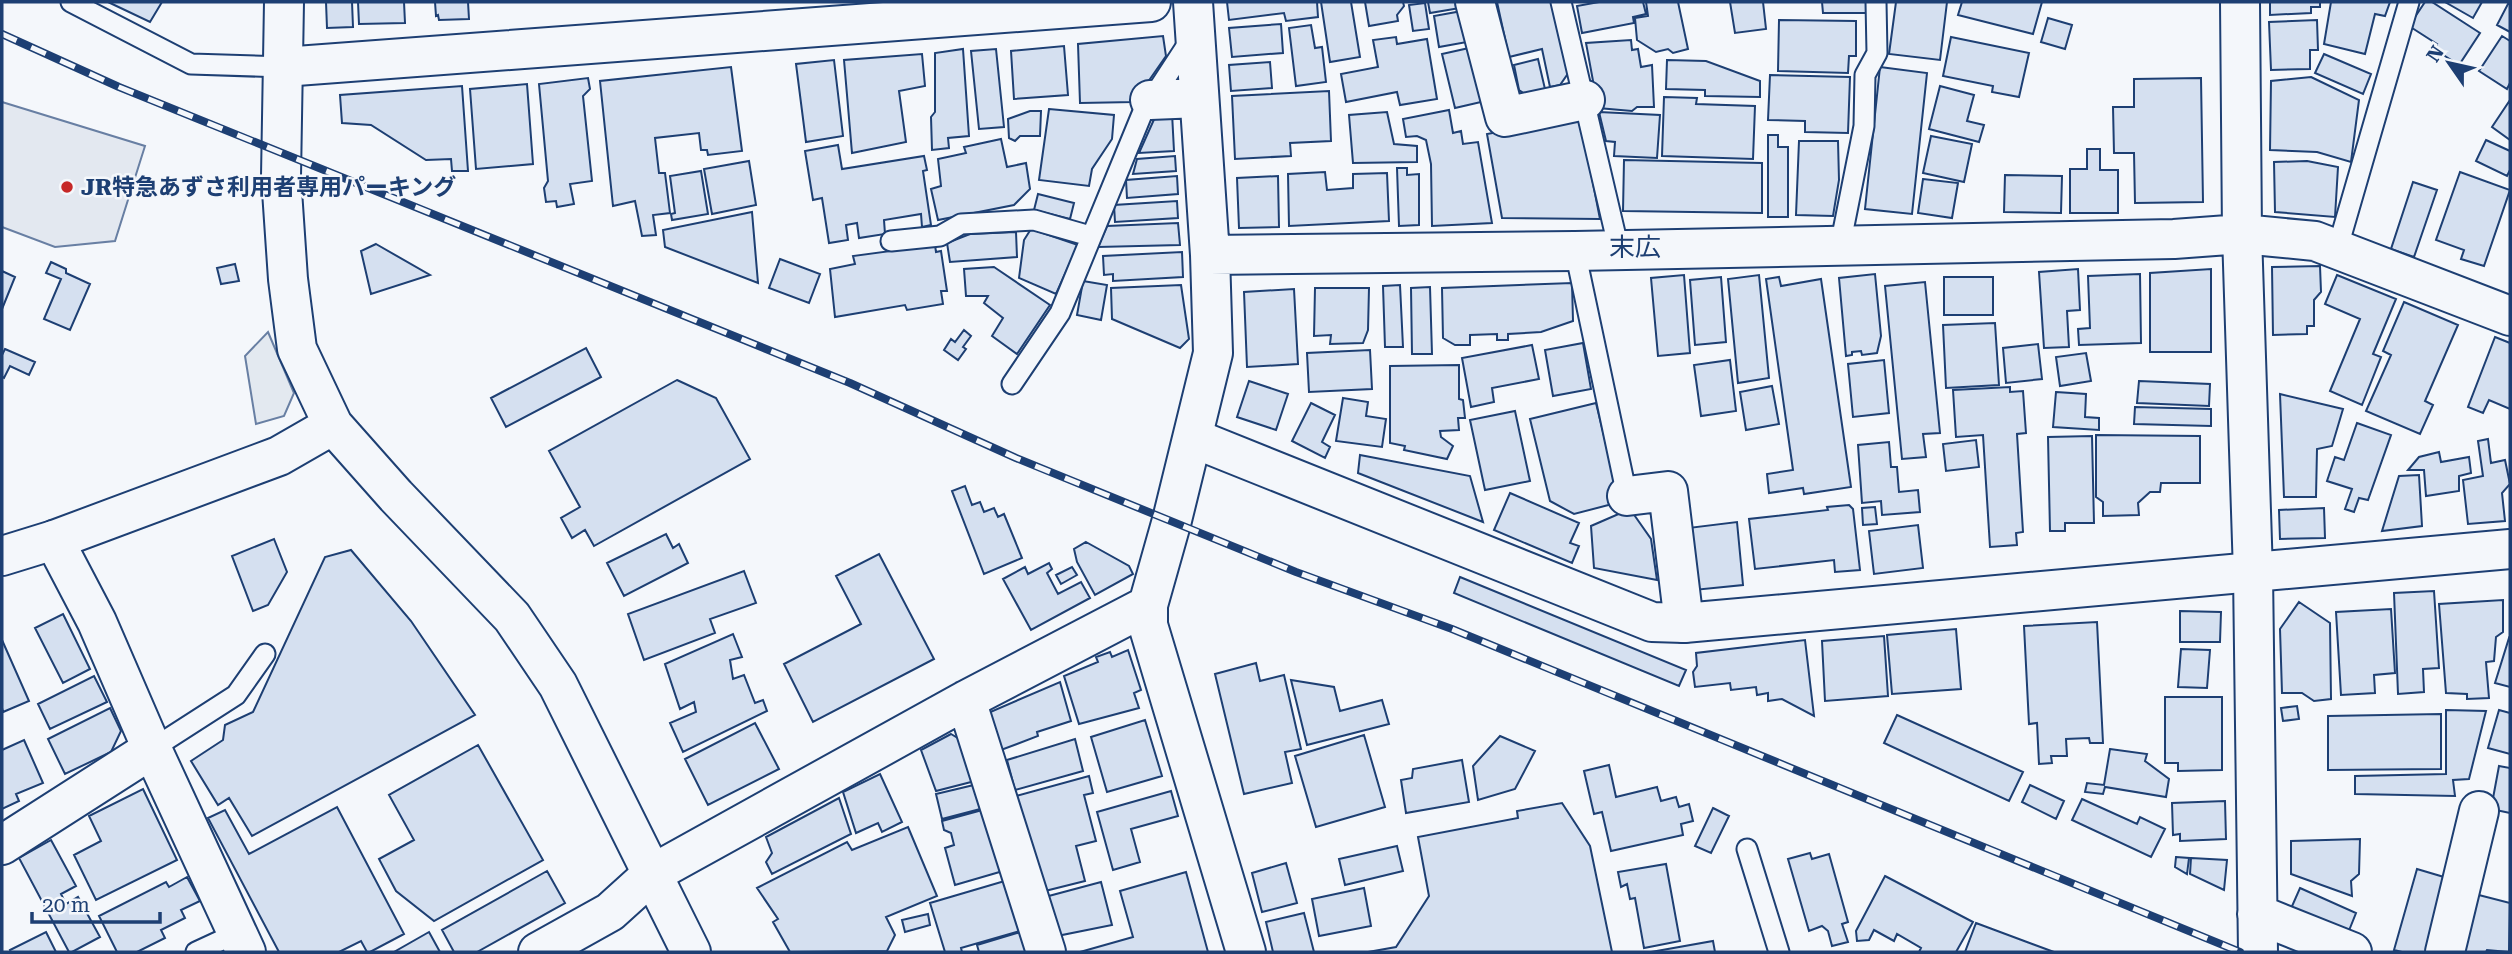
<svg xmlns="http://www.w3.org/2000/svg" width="2512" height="954" viewBox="0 0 2512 954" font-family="'Roboto Serif','Noto Sans JP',serif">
	<rect width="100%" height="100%" fill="#f4f7fb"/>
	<path fill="#e3e9f0" stroke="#687fa3" stroke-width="2" d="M268 332 294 393 284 416 256 424 245 356Z"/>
	<path fill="#e3e8f0" stroke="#687fa3" stroke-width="2" d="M2 102 145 146 115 241 55 247 2 227Z"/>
	<path fill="#d5e0f0" stroke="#1d3f73" stroke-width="2" d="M108 2H162L150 22Z
		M326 2H352L353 27 327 28Z
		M358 2H404L405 23 359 24Z
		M435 2H468L469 19 439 20 438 15 436 16Z
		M1227 2H1317L1318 17 1286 21 1284 13 1229 20Z
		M1321 2H1351L1360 57 1330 62Z
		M1365 2H1403L1404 6 1397 15 1398 21 1369 26Z
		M1428 2H1459L1460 8 1430 13Z
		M1497 2H1553L1569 72 1560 85 1550 87 1542 49 1509 57Z
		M1599 2H1643L1646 14 1633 17 1634 23 1582 33 1577 6Z
		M1646 2H1678L1688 49 1673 53 1668 49 1656 52 1637 40 1635 18 1648 16Z
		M1730 2H1763L1766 29 1735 33Z
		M1822 2H1868L1869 13H1823Z
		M1896 2H1947L1940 60 1889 54Z
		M1962 2H2042L2033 34 1958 15Z
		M2270 2H2320V7H2311V13L2270 15Z
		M2331 2H2390L2385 16 2375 14 2365 54 2324 44Z
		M2425 2H2432L2480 33 2459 65 2434 49 2437 44 2409 26Z
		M2445 2H2482L2473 18Z
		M2509 2H2510V32L2497 25Z
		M1425 3 1429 29 1413 31 1409 5Z
		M1462 11 1467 42 1439 47 1434 16Z
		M2048 18 2072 25 2065 49 2041 42Z
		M1779 20 1856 21V56H1849L1848 73 1778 71Z
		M2317 20 2318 50H2310V69L2271 70 2269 22Z
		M1281 24 1283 53 1232 57 1229 28Z
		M1311 25 1315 48 1322 47 1326 82 1296 86 1289 28Z
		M1163 36 1166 56 1134 102 1080 103 1078 44Z
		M2502 36 2510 41V83L2507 89 2479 71Z
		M1396 37 1397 44 1427 39 1437 99 1400 105 1397 92 1346 102 1341 74 1378 67 1373 40Z
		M1951 37 2029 53 2019 97 1992 92 1993 86 1943 76Z
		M1631 40 1632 50 1638 49 1641 67 1652 65 1654 107H1637L1632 111 1598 108 1586 43Z
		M1064 46 1068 95 1014 99 1011 51Z
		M1469 48 1481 102 1455 108 1442 54Z
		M963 49 969 136 948 138 949 148 932 150 931 117 935 112V53Z
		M996 49 1004 127 979 129 971 51Z
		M922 54 925 86 899 91 906 142 852 153 844 60Z
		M2324 54 2371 74 2363 94 2315 73Z
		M1538 59 1545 89 1525 94 1519 90 1514 65Z
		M834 60 843 136 806 142 796 64Z
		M1667 60 1706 61 1760 81V97L1705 96V90L1666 89Z
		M1270 62 1272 88 1231 91 1229 65Z
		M731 67 742 151 708 155 707 150H701L699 133 655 138 659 173H665L670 213 653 215 656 235 642 236 635 201 613 206 600 81Z
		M1880 67 1927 73 1912 214 1865 209Z
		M1770 75 1850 77 1848 133 1805 132V121L1768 120Z
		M2311 77 2359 100 2351 162 2317 152 2270 150 2271 81Z
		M588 78 590 89 583 96 592 181 570 184 574 204 557 207 556 201 546 202 544 188 548 181 539 84Z
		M2201 78 2203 202 2135 203 2134 153H2114L2113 107H2134V79Z
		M527 84 533 164 476 169 470 89Z
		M462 86 468 171H452L451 159 426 160 371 125 342 123 340 95Z
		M1940 86 1974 95 1967 121 1984 125 1979 142 1929 129Z
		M1329 91 1331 141 1290 143 1291 156 1235 159 1232 96Z
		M1664 97 1697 98 1696 104 1755 106 1753 159 1662 156Z
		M2510 100V140L2492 127Z
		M1049 109 1114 115 1112 139 1092 169 1089 186 1039 180Z
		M1449 110 1453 133 1461 131 1463 144 1478 142 1492 223 1432 226 1431 164 1426 140 1417 136 1406 137 1403 119Z
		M1030 111H1041L1040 136H1020L1015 141 1009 138 1008 119Z
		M1387 112 1394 144 1417 146V162L1353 163 1349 115Z
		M1599 112 1660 115 1657 158 1614 156 1615 142 1606 141Z
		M1172 113 1174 151 1139 153 1156 115Z
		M1580 117 1600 219 1502 218 1487 134Z
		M1768 135H1778V147H1788V217H1768Z
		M1931 136 1972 144 1964 182 1923 173Z
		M1001 139 1007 167 1026 163 1030 189 1014 205 938 220 931 189 941 186 938 159 966 153 964 147Z
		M2486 140 2510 151V170L2507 176 2476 161Z
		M1799 141H1838L1839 180 1833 216 1796 215Z
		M838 145 842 169 924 156 927 170 923 171 931 225 922 227 921 214 884 220 885 234 859 238 857 223 846 225 848 240 829 243 822 198 813 200 805 151Z
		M2087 149H2100V170H2118V213H2070V169H2087Z
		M1175 156 1176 171 1133 174 1137 159Z
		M1624 160 1762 163V213L1623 211Z
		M749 161 756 205 712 214 704 169Z
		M2307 161 2338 167 2335 217 2275 212 2274 162Z
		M1397 168H1407V175L1419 174V225L1399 226Z
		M701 171 708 214 672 220 671 214 675 213 670 176Z
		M1325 172 1327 190 1353 188V174L1387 173 1389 221 1289 226 1288 174Z
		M2460 172 2510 190 2484 266 2461 259 2464 250 2436 240Z
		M2005 175 2062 176 2061 213 2004 212Z
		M1177 176 1178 194 1127 198 1126 180Z
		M1278 176 1279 227 1239 228 1237 178Z
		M1923 179 1958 183 1952 218 1918 213Z
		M2413 182 2437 190 2414 257 2391 249Z
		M1038 194 1074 203 1070 219 1034 210Z
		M1177 201 1178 218 1115 222 1114 205Z
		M752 212 758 283 665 247 663 230Z
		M1178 223 1180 245 1098 247 1107 226Z
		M1031 229 1078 245 1056 294 1019 278 1024 240Z
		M1016 232 1017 257 950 262 947 243 970 234Z
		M376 244 430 275 371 294 361 251Z
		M935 245 936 252 941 251 947 291H941L943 304 907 310 905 305 835 317 830 269 855 264 853 256Z
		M1182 252 1183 277 1113 281V274L1104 275 1103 256Z
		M780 259 820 274 809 303 769 288Z
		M51 262 66 269V273L90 284 70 330 44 319 61 279 46 273Z
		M235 264 239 281 221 284 217 268Z
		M2320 266 2321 292 2314 300V326H2307V334L2273 335 2272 267Z
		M994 267 1050 305 1017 354 992 336 1003 318 984 303 988 296H966L964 269Z
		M2078 269 2080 310 2067 311 2069 347 2044 348 2039 272Z
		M2211 269V352H2150V273Z
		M2 271 15 277 2 309Z
		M1875 274 1881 336 1877 353 1862 355 1861 351 1852 352V355L1846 356 1839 278Z
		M2140 274 2141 343 2079 345 2078 329 2090 328 2088 276Z
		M1684 275 1690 353 1658 356 1651 278Z
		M1759 275 1769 378 1738 383 1728 279Z
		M2337 275 2396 299 2373 354 2381 357 2362 405 2330 391 2360 319 2325 304Z
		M1721 277 1726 342 1695 345 1690 280Z
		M1779 277 1781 286 1821 279 1851 487 1804 494 1803 488 1769 493 1767 474 1793 470 1766 279Z
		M1944 277H1993V315H1944Z
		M1083 281 1107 285 1101 320 1077 315Z
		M1925 282 1940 433 1923 434 1926 457 1902 459 1885 286Z
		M1572 283 1573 321 1541 332 1508 334V340H1497V334L1470 335V345H1455L1443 338 1442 288Z
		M1181 285 1189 339 1180 348 1112 319 1111 288Z
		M1400 285 1403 347H1385L1383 286Z
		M1430 287 1432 354H1412L1411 288Z
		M1315 288H1369L1368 330 1363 343 1330 344 1331 335 1314 336Z
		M1294 289 1298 364 1247 367 1244 292Z
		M2404 302 2458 325 2425 401 2433 405 2420 434 2366 411 2391 355 2383 351Z
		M1995 323 1999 385 1946 388 1943 325Z
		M964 330 971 336 963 347 966 349 958 360 944 350 951 339 955 342Z
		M2495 337 2510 343V409L2489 400 2483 413 2468 407Z
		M1583 343 1591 389 1553 396 1545 350Z
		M2038 344 2042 379 2006 383 2003 348Z
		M1532 345 1539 379 1492 388 1494 402 1471 407 1462 358Z
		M586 348 601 377 506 427 491 398Z
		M5 349 35 362 29 375 10 366 4 378 2 377V355Z
		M1370 350 1372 389 1309 392 1307 353Z
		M2086 353 2091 381 2060 386 2056 357Z
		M1730 360 1736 411 1701 416 1694 365Z
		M1884 360 1889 413 1853 417 1848 364Z
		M1459 365V399L1463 400 1465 418H1458L1459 430 1440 431 1441 437 1453 446 1447 459 1404 450 1405 446 1390 443V366Z
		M677 380 716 398 750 459 594 546 585 530 572 538 561 518 580 507 549 451Z
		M1249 381 1288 394 1276 430 1237 417Z
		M2139 381 2210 384 2209 406 2137 403Z
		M1772 386 1779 424 1746 430 1740 392Z
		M2010 387V392L2023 391 2026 433 2017 434 2023 532 2016 533 2017 545 1990 547 1983 435 1956 437 1953 390Z
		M2056 392 2086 394 2085 417 2099 418V430L2053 427Z
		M2280 394 2343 409 2332 446 2317 449 2316 497H2284Z
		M1343 398 1368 402 1366 416 1386 419 1382 447 1336 441Z
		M1311 403 1335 415 1322 442 1330 447 1325 458 1292 441Z
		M1596 403 1620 502 1574 514 1550 501 1530 419Z
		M2135 407 2211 409V426L2134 424Z
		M1515 411 1530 481 1485 490 1470 420Z
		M2357 423 2391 435 2368 500 2359 498 2354 512 2345 509 2352 489 2327 481 2335 457 2344 460Z
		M2096 435 2200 436V483H2161L2160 492H2150L2138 503 2139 515 2103 516V502L2096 497Z
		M2092 436 2094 523H2065V531H2050L2048 437Z
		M2488 439 2491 463 2505 460 2510 484 2502 493 2505 521 2468 524 2463 480 2483 476 2478 441Z
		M1976 440 1979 467 1946 471 1943 444Z
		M1889 442 1891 467H1897L1899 492 1918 490 1920 512 1882 515 1881 501 1862 503 1858 445Z
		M2439 452 2441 462 2469 457 2471 473 2459 476V491L2426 496 2424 470H2408L2419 457Z
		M1360 455 1470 476 1483 522 1358 473Z
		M2419 475 2422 526 2382 531 2399 476Z
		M965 486 972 505 980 502 984 512 994 508 998 517 1004 514 1022 558 984 574 952 491Z
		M1510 493 1579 523 1570 543 1579 546 1572 563 1494 530Z
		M1849 505 1853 509 1860 570 1835 572 1834 560 1755 569 1749 519 1828 510 1827 507Z
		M1875 507 1877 524 1863 525 1862 508Z
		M2324 508 2325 538 2280 539 2279 510Z
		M1630 509 1651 539 1657 580 1594 568 1591 526Z
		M1737 522 1743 585 1694 590 1688 528Z
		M1918 525 1923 568 1874 574 1869 531Z
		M666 534 673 548 679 544 688 563 624 596 607 563Z
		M274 539 287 572 268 605 253 611 232 556Z
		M1086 542 1129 566 1133 574 1095 595 1077 562 1074 549Z
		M351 550 411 621 475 715 252 836 229 798 218 805 191 761 223 740 225 725 253 712 325 557Z
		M879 554 934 659 813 722 784 664 861 624 836 576Z
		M1049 563 1052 569 1047 573 1058 594 1081 582 1090 598 1031 630 1003 579 1025 567 1028 574Z
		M1072 567 1077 575 1061 584 1056 575Z
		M744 571 756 603 710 619 715 633 644 660 628 614Z
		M1460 577 1686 670 1679 686 1454 593Z
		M2434 591 2439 668 2423 669 2424 692 2398 694 2394 593Z
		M2503 600V632L2496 637 2494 661 2486 662 2489 698 2467 699V694L2446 693 2439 604Z
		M2299 602 2330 623 2331 699 2314 701 2302 693H2282L2280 629Z
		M2391 609 2395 673 2374 675 2375 693 2341 695 2336 612Z
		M2180 611 2221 612 2220 642H2180Z
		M63 614 90 669 63 683 35 628Z
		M2097 622 2103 743H2090L2089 738 2066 739 2067 756H2051L2052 763 2039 764 2037 723 2029 724 2024 626Z
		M1956 629 1961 689 1892 694 1887 635Z
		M733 634 742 657 730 660 733 679 744 675 755 703 763 700 767 711 683 752 670 723 696 712 694 702 680 709 665 664Z
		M1884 636 1888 696 1825 701 1822 641Z
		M2509 638 2510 639V687L2495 683Z
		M2 640 29 701 3 712 2 708Z
		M1805 640 1814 716 1782 699 1768 701V693L1757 695 1756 687 1731 690 1730 683 1695 687 1693 672 1697 666 1696 653Z
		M2181 649 2210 650 2207 688 2178 687Z
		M1128 650 1141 690 1134 693 1139 708 1079 724 1064 676 1098 662 1096 657 1110 652 1112 657Z
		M1256 663 1260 681 1284 675 1301 749 1285 752 1292 783 1244 794 1215 674Z
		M94 676 107 702 50 729 38 704Z
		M1291 680 1334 687 1340 711 1382 700 1389 724 1307 745Z
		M1060 682 1071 721 1037 732 1038 736 1001 750 988 713Z
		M2165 697H2222V770L2178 771V763H2165Z
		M2297 706 2299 719 2283 721 2281 708Z
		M110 708 121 731 111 752 65 774 48 739Z
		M2446 710 2486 711 2469 779 2453 780 2455 796 2355 794V776L2446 774Z
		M2499 710 2510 713V754L2488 748Z
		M2441 714V769L2328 770V716Z
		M1897 715 2023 772 2009 801 1884 743Z
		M1145 720 1162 776 1107 792 1091 737Z
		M755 723 779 769 708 805 685 759Z
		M951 734 961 740 975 781 936 791 921 750Z
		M1364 735 1385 807 1316 827 1295 756Z
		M1500 736 1535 751 1515 789 1478 800 1473 766Z
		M1075 739 1083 771 1015 790 1007 760Z
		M24 740 43 783 16 794 19 801 2 809V750Z
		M478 745 543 860 434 921 396 891 379 859 414 840 389 795Z
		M2110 749 2147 754 2145 761 2169 779 2166 797 2105 787 2103 794 2085 792 2087 783 2104 785Z
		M1462 760 1469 802 1406 813 1401 780 1412 778 1413 769Z
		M1609 765 1616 797 1657 787 1661 801 1676 797 1679 807 1689 804 1693 821 1681 824 1683 835 1611 851 1602 812 1594 814 1584 771Z
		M2499 766 2510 768V813L2491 809Z
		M880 774 902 822 882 832 878 823 856 833 843 792Z
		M1089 776 1093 793 1084 795 1096 841 1076 846 1085 881 1041 892 1016 796Z
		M978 784 984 808 942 819 936 794Z
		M2030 785 2064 801 2056 819 2022 802Z
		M143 789 177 860 96 900 74 855 101 841 89 816Z
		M1171 791 1178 816 1131 829 1140 862 1113 870 1097 812Z
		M839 798 851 834 772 874 766 862 772 853 766 837Z
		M2082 799 2137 824 2140 817 2165 829 2151 857 2072 820Z
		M2225 801 2226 839 2180 841V834L2173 835 2172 803Z
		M1562 803 1590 846 1612 952H1368L1396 947 1429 896 1418 837 1518 818 1517 811Z
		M337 807 404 934 370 952H367L361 941 339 952H279L208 818 225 810 249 854Z
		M1713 808 1729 816 1711 853 1695 846Z
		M986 809 1003 871 955 885 945 848 954 845 951 833 944 830 942 821Z
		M908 827 937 896 886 917 895 935 887 951 790 952 773 922 778 919 757 888 847 842 852 850Z
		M2360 839 2359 874 2351 881 2352 896 2291 874V841Z
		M51 840 76 886 61 894 66 904 78 897 100 937 72 952H69L19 858Z
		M1397 846 1403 871 1345 885 1339 859Z
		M1810 853 1812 859 1829 854 1848 922 1842 924 1848 942 1832 946 1828 931 1822 926 1809 931 1788 859Z
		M2176 857 2189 858 2187 874 2175 867Z
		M2191 858 2227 860 2224 890 2190 874Z
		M1286 863 1297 903 1262 912 1252 873Z
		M1666 864 1680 941 1644 948 1635 898 1630 899 1627 884 1621 887 1618 872Z
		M2417 869 2454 880 2433 952H2402L2394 950Z
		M547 871 565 903 477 952H454L442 930Z
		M1186 872 1208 952H1080L1133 937 1120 891Z
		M1885 876 1973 922 1956 952H1919L1921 948 1897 934 1894 941 1874 930 1869 940 1857 941 1856 931Z
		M187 877 200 901 181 910 185 918 161 930 165 938 137 952H117L99 916 166 882 169 887Z
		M1008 880 1023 930 961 948 962 952H945L930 903Z
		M1101 882 1112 925 1057 936 1045 897Z
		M1364 888 1371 926 1319 936 1312 899Z
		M2300 888 2356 913 2346 938 2289 913Z
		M2471 893 2510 903 2509 952 2487 950 2486 952H2457Z
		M1304 913 1314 952H1273L1266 922Z
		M928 914 930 925 905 932 902 920Z
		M1976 923 2054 952H1965Z
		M1024 931 1029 952H979L977 945Z
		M46 932 56 952H11L10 950Z
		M429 932 440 952H394Z
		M1713 941 1715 952H1651Z"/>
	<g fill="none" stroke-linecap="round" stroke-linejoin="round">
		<g stroke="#1d3f73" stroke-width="23">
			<path id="service" d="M71 2 191 64 283 67
				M1561 2 1619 250
				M891 241 940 236 961 224 1034 220 1090 236
				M1840 246 1864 126 1865 75 1877 53 1876 2
				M2337 250 2409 2
				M1575 251 1627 496
				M1012 384 1060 313 1142 114 1191 39
				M152 749 236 695 265 654
				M1747 849 1779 952
				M196 952 237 933"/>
		</g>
		<g stroke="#1d3f73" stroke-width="42">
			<path id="minor" d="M1193 2 1210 255 1213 353 1172 520 1148 605V625L1246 952
				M1475 2 1505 117 1585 100
				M2240 2 2242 234 2253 573 2258 952
				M283 67 1151 2
				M1150 100 1199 98
				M1210 255 1575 251 2174 239 2242 234 2315 241 2510 316
				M1627 496 1668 491 1684 623
				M54 540 97 622 152 749 246 952
				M966 700 1046 952
				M2 845 152 749
				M2257 914 2352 952
				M538 952 610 912 652 874 966 700 1148 605
				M2445 952 2479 811"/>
		</g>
		<g stroke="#1d3f73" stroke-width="42">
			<path id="tertiary" d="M284 2 281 176 288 279 297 349 333 425 396 496 512 617 558 685 691 952
				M1193 438 1652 622 1684 623 2510 549
				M2 556 54 540 279 456 333 425"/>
		</g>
		<use href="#service" stroke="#f4f7fb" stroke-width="19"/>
		<use href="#minor" stroke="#f4f7fb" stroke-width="38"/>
		<use href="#tertiary" stroke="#f4f7fb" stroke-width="38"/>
		<g stroke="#1d3f73" stroke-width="8">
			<path id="rail" d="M2 34 119 87 850 383 1016 458 1296 572 1452 629 2240 952"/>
		</g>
		<use href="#rail" stroke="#f4f7fb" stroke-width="5" stroke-dasharray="16" stroke-linecap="butt"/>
	</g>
	<circle fill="#c62828" stroke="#f4f7fb" stroke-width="2.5" cx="67" cy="187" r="7"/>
	<g text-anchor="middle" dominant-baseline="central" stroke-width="5" stroke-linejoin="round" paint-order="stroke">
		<g font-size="23" font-weight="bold" fill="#1d3f73" stroke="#f4f7fb" text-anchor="start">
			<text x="81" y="187">JR特急あずさ利用者専用パーキング</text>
		</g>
		<g font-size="26" fill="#1d3f73" stroke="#f4f7fb">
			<text x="1635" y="247">末広</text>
		</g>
	</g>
	<rect width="2512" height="954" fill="none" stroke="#1d3f73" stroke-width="7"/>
	<g transform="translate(2449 63) rotate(304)" stroke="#f4f7fb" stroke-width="5" paint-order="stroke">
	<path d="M0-5L12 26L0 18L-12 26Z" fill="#1d3f73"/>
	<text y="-10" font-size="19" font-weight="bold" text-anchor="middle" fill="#1d3f73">N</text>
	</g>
	<path d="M32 912v10h128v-10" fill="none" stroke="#1d3f73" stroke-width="3.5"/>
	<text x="42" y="912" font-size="21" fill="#1d3f73" stroke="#f4f7fb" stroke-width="5" paint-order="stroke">20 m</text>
</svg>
